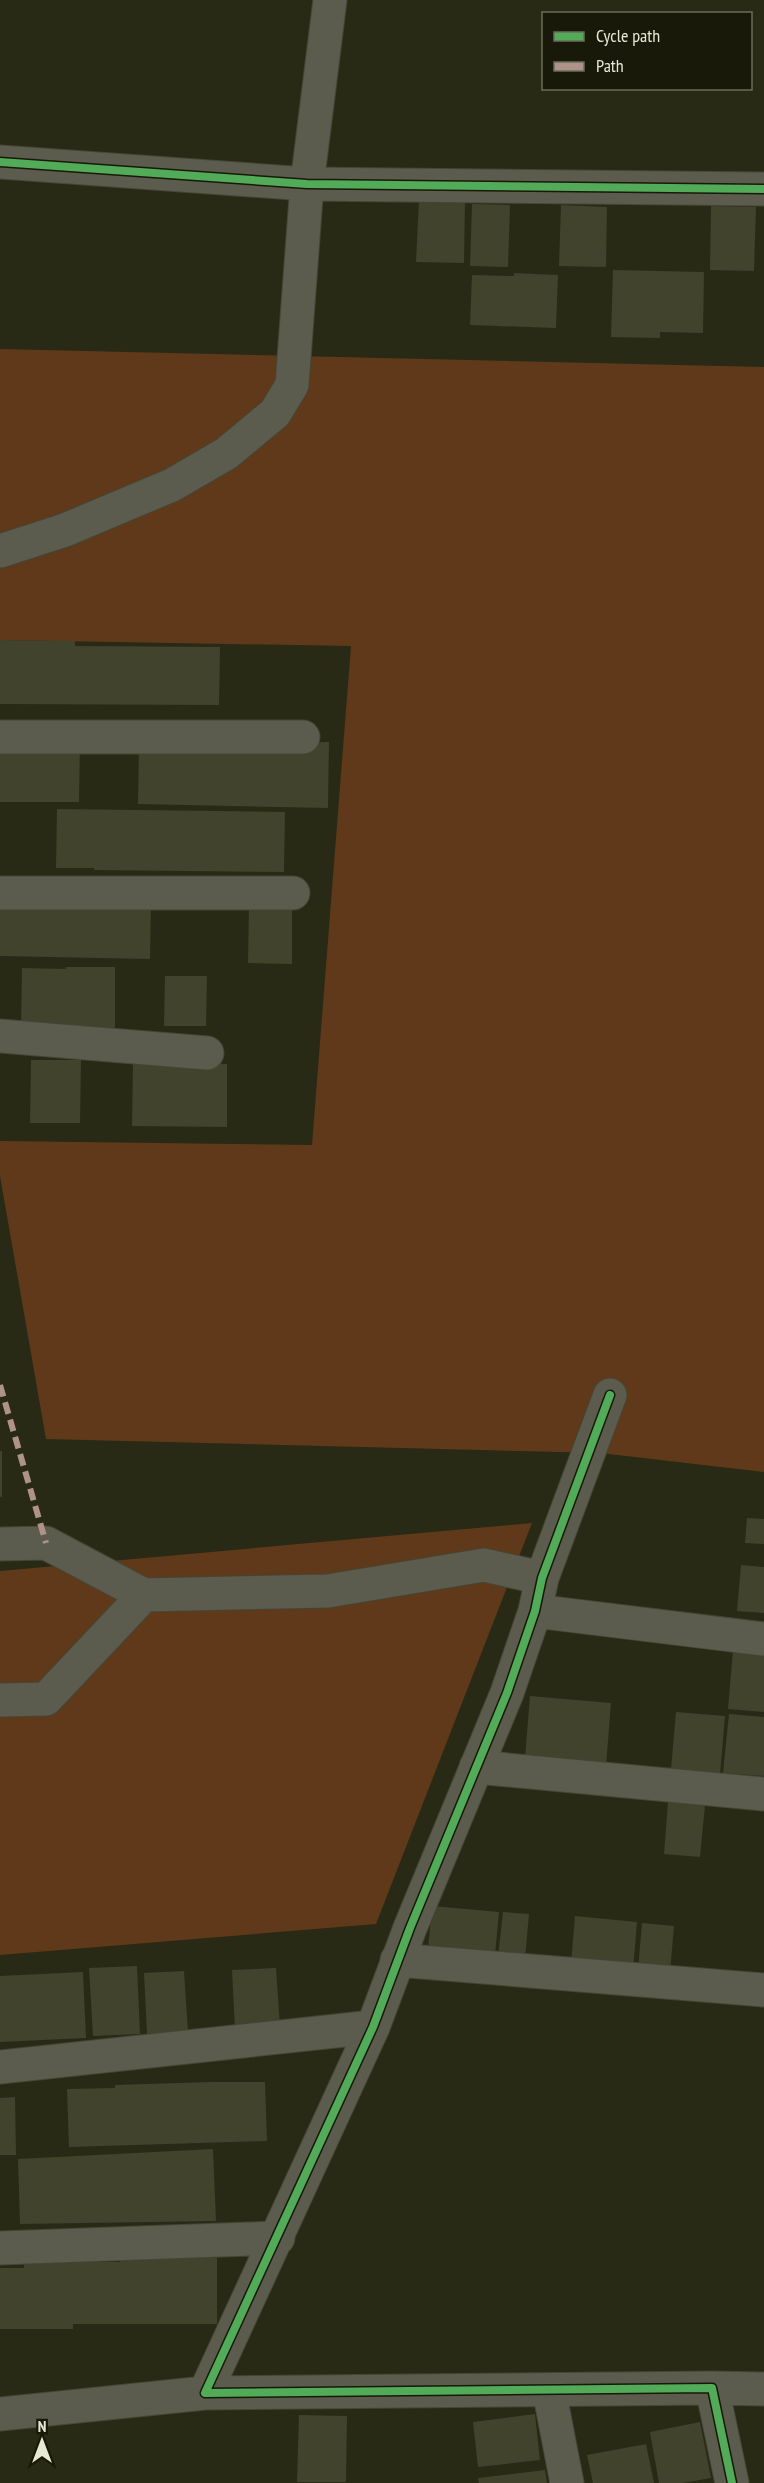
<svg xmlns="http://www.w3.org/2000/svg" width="764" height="2483" viewBox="0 0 764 2483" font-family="'PT Sans Narrow',sans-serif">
	<rect width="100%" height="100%" fill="#282a15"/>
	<path fill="#5f391a" d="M0 349 764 367V1472L600 1453 46 1439 0 1176V1141L312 1145 351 646 0 640Z
		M532 1523 376 1924 0 1955V1571Z"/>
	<path fill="#41432c" d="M419 200 465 201 464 263 416 262Z
		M472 204 510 205 508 267 470 266Z
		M561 205 607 207 606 267 559 266Z
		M711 206 756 207 754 271 710 270Z
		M613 270 704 272 703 333 660 332V338L611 337Z
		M514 273 558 275 556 328 470 325 472 275 514 276Z
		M0 640 75 641V646L220 647 219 705 0 704Z
		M0 740 80 741 79 802H0Z
		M329 742 328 808 138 804 139 744Z
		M57 809 285 812 284 872 94 870V868H56Z
		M0 902 151 903 150 959 0 956Z
		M249 904H292V964L248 963Z
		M66 967H115V1029L21 1028 22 968 66 969Z
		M165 976H207L206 1026H164Z
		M31 1060H81L80 1123H30Z
		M133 1061 227 1064V1127L132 1126Z
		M0 1451H2V1497H0Z
		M747 1518 764 1519V1544L745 1543Z
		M741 1565 764 1567V1613L737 1611Z
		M733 1650 764 1653V1712L728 1709Z
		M530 1696 611 1703 606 1766 525 1758Z
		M676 1712 725 1716 720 1774 671 1769Z
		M729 1714 764 1717V1776L723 1773Z
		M668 1802 705 1805 700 1857 664 1854Z
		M432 1906 499 1912 495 1955 428 1949Z
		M503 1912 529 1914 525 1959 498 1957Z
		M575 1916 637 1922 633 1970 571 1964Z
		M642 1923 674 1926 670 1972 638 1970Z
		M137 1966 140 2034 93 2036 89 1968Z
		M276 1968 280 2027 235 2029 232 1970Z
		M184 1971 188 2032 147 2034 144 1973Z
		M83 1972 86 2038 0 2042V1976Z
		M210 2082H265L267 2141 69 2147 67 2089 115 2088V2085Z
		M15 2097 16 2155H0V2098Z
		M213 2149 216 2221 20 2224 18 2159Z
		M120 2258H217V2324H73V2329H0V2268H24V2262H120Z
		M535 2414 540 2460 478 2467 473 2422Z
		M299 2415 347 2416 346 2482H297Z
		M700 2422 711 2478 682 2483H659L650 2432Z
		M646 2444 654 2483H593L587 2455Z
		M545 2470 547 2483H479L478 2478Z"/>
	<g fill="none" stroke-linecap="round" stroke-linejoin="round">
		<g stroke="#444636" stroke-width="35">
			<path id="minor" d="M0 162 307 184 764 189
				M0 551 65 530 172 485 227 453 275 413 292 385 307 184 330 0
				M0 737H303
				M0 893H293
				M0 1036 207 1053
				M610 1395 542 1578 535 1611 507 1693 410 1928 373 2027 205 2393 712 2388 732 2483
				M0 1544 46 1543 144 1595 328 1591 484 1565 542 1578
				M535 1611 764 1639
				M0 1700 46 1699 144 1595
				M476 1767 764 1794
				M397 1960 764 1990
				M0 2067 373 2027
				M0 2248 278 2238
				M712 2388 764 2389
				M549 2390 567 2483
				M0 2414 205 2393"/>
		</g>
		<use href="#minor" stroke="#5b5c4e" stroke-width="33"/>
		<path stroke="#af9288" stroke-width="6" stroke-dasharray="12 6" stroke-linecap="butt" d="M0 1385 46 1543"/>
		<g stroke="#181909" stroke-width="11">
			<path id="cycleway" d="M0 162 307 184 764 189
				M610 1395 542 1578 535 1611 507 1693 410 1928 373 2027 205 2393 712 2388 732 2483"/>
		</g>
		<use href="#cycleway" stroke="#51ab58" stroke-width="8"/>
	</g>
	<rect x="542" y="12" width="210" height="78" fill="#181909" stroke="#6a6d5a" stroke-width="1.5"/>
	<rect x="554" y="32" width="30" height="9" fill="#51ab58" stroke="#6a6d5a" stroke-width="1.5"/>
	<text x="596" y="42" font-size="18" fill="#e6ead4">Cycle path</text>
	<rect x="554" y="62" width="30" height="9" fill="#af9288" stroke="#6a6d5a" stroke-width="1.5"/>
	<text x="596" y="72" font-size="18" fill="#e6ead4">Path</text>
	<g transform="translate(42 2441)" stroke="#181909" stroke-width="4.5" paint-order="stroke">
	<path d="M0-4.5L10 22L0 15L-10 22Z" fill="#e6ead4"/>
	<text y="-9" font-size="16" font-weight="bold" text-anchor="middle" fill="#e6ead4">N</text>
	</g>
</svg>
